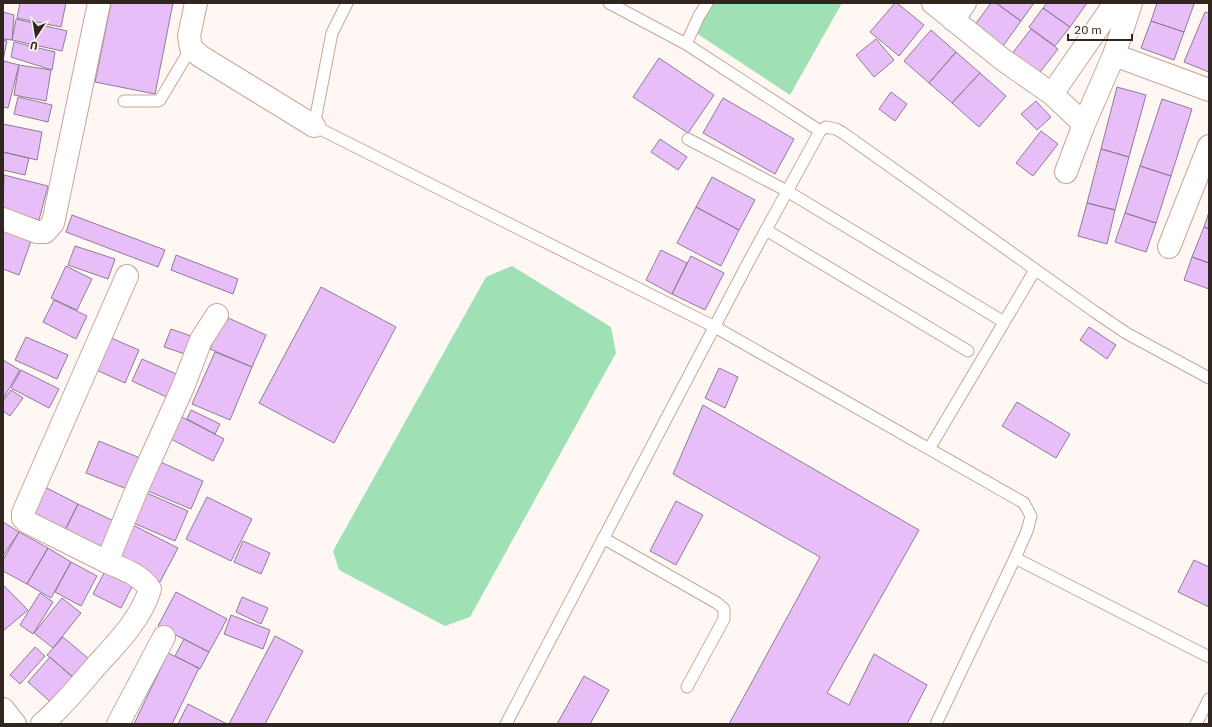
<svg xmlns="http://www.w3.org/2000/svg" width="1212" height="727" viewBox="0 0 1212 727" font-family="'IBM Plex Sans',sans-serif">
	<rect width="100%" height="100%" fill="#fef7f4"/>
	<path fill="#a0e0b5" d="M712 3H842L790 95 693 31Z
		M512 266 611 327 616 353 470 617 445 626 339 570 333 551 486 277Z"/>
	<path fill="#e8bef8" stroke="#8e7c95" d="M20 3H66L61 27 17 18Z
		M111 3H173L155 94 95 82Z
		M895 3H897L924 25 899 56 870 32Z
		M991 3H996L1021 21 1003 46 974 26Z
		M996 3H1034L1021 21Z
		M1047 3H1087L1070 27 1043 8Z
		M1157 3H1190L1194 4 1184 32 1151 21Z
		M1043 8 1070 27 1055 46 1029 27Z
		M3 12 14 15 12 40 3 39Z
		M1205 12 1209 13V72L1184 62Z
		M16 19 67 31 62 51 12 40Z
		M1151 21 1184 32 1174 60 1141 48Z
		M1031 29 1058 49 1037 76 1011 55Z
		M931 30 956 52 929 83 904 61Z
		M876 39 894 60 874 77 856 55Z
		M3 40 7 41 3 60Z
		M14 42 55 52 52 70 11 57Z
		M956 52 980 73 952 103 929 83Z
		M659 58 714 95 688 133 633 97Z
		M4 61 19 65 8 108 3 107V65Z
		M19 65 51 70 46 101 14 95Z
		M980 73 1006 96 979 127 952 103Z
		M1117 87 1146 95 1129 157 1101 149Z
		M891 92 907 104 895 121 879 109Z
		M18 97 52 105 48 122 14 114Z
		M723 98 794 139 775 174 703 133Z
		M1162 99 1192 109 1171 176 1140 166Z
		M1036 101 1051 117 1037 130 1021 114Z
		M3 124 42 132 37 160 3 152Z
		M1041 131 1058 144 1033 176 1016 163Z
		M660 139 687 157 678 170 651 152Z
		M1101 149 1129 157 1115 210 1087 203Z
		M3 152 29 158 25 175 3 170Z
		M1140 166 1171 176 1156 223 1125 213Z
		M4 175 48 186 39 220 3 210Z
		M712 177 755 200 739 230 696 207Z
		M1087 203 1115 210 1107 244 1078 236Z
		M696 207 739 230 721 266 677 243Z
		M1209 212V229L1204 227Z
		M1125 213 1156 223 1146 252 1115 242Z
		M72 215 165 250 158 267 66 232Z
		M1204 227 1209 229V263L1192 257Z
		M3 231 31 241 19 275 3 269Z
		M75 246 115 259 108 279 68 265Z
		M661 250 687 263 672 294 646 280Z
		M176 255 238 279 233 294 171 270Z
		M691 256 724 273 705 310 672 294Z
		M1192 257 1209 263V289L1184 280Z
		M66 266 92 279 77 310 51 298Z
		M321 287 396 327 334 443 259 403Z
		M54 300 87 316 76 339 43 322Z
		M224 316 266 335 252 367 210 349Z
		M1089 327 1116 345 1107 359 1080 340Z
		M171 329 194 337 188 355 164 347Z
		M104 335 139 350 125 383 90 367Z
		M26 337 68 355 57 379 15 360Z
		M215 352 252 367 230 420 192 404Z
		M142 359 183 377 173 400 132 381Z
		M3 360 20 370 3 399Z
		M719 368 738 377 725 408 705 398Z
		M21 370 59 389 49 408 11 388Z
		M11 390 23 398 10 416 3 411V401Z
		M1017 402 1070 434 1056 458 1002 426Z
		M703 405 919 530 827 693 849 705 874 654 927 685 907 724H729L820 557 673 474Z
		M191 410 220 424 215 434 187 419Z
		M180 416 224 439 213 461 169 438Z
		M99 441 140 458 127 489 86 473Z
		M156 460 203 481 191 509 143 489Z
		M39 484 78 504 64 532 24 511Z
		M142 491 188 511 175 541 129 521Z
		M207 497 252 519 231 561 186 539Z
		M676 501 703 515 676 565 650 551Z
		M78 504 120 524 107 551 65 531Z
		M3 522 19 532 3 556Z
		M127 522 178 548 160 582 110 556Z
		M19 532 48 548 27 584 3 571V560Z
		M243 541 270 553 261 574 234 562Z
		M48 548 71 562 51 598 27 584Z
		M1194 560 1209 567V607L1178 592Z
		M71 562 97 576 81 606 55 592Z
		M105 571 133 585 121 608 93 594Z
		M3 585 28 610 3 631Z
		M176 592 227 619 209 652 158 626Z
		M40 593 53 602 33 634 20 625Z
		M242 597 268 608 261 624 236 612Z
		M62 598 81 613 53 648 34 633Z
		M231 615 270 630 263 649 224 634Z
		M275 636 303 651 265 724H229Z
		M63 637 89 659 73 677 47 655Z
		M184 639 209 652 200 669 175 656Z
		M35 647 45 656 20 684 10 675Z
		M168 653 199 668 172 724H134Z
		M50 657 78 682 56 707 28 682Z
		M584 676 609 690 590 724H557Z
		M188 704 227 724H178Z"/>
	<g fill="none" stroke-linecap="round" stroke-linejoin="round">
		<g stroke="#c6a798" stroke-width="13">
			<path id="lane" d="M347 3 332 33 314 126 715 327 1024 503 1031 516 1027 531 1015 558
				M609 3 686 44
				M707 3 699 16 686 44 820 131
				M124 101H157L160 100 191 48
				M688 139 787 191 1004 322
				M766 230 968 351
				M929 449 1035 270
				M603 538 717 603 724 609V619L687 687
				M506 724 749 261 820 131 826 127 836 129 843 133 1095 312 1126 333 1209 378
				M936 724 1015 558 1209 657
				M1196 724 1209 699"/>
		</g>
		<g stroke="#c6a798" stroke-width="24">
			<path id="street" d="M196 3 189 36 191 48 200 56 314 126
				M933 3 1002 59 1052 94 1084 124
				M953 20 965 3
				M1114 55 1209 90
				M1052 94 1115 3
				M1066 172 1084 124 1114 55 1131 3
				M3 219 37 232H45L53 223 99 3
				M1169 247 1209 146
				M107 562 27 522 23 518V513L127 276
				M42 724C62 707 79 686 96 666 117 643 141 619 150 589 140 574 122 569 107 562L137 489 183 387 201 340 217 315
				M118 724 164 637"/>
		</g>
		<g stroke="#c6a798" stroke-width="24">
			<path id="secondary" d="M3 709 15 724"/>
		</g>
		<use href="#lane" stroke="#fff" stroke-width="11"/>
		<use href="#street" stroke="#fff" stroke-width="22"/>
		<use href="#secondary" stroke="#fff" stroke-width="22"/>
	</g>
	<rect width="1212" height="727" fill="none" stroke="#312520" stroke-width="8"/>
	<g transform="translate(36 36) rotate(192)" stroke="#fef7f4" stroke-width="3" paint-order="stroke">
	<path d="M0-3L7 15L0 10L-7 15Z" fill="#312520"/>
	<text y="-6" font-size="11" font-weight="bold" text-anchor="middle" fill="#312520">U</text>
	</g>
	<path d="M1068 34v6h64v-6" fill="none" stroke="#312520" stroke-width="2"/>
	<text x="1074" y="34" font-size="12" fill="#312520" stroke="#fef7f4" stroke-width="3" paint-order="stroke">20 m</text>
</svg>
